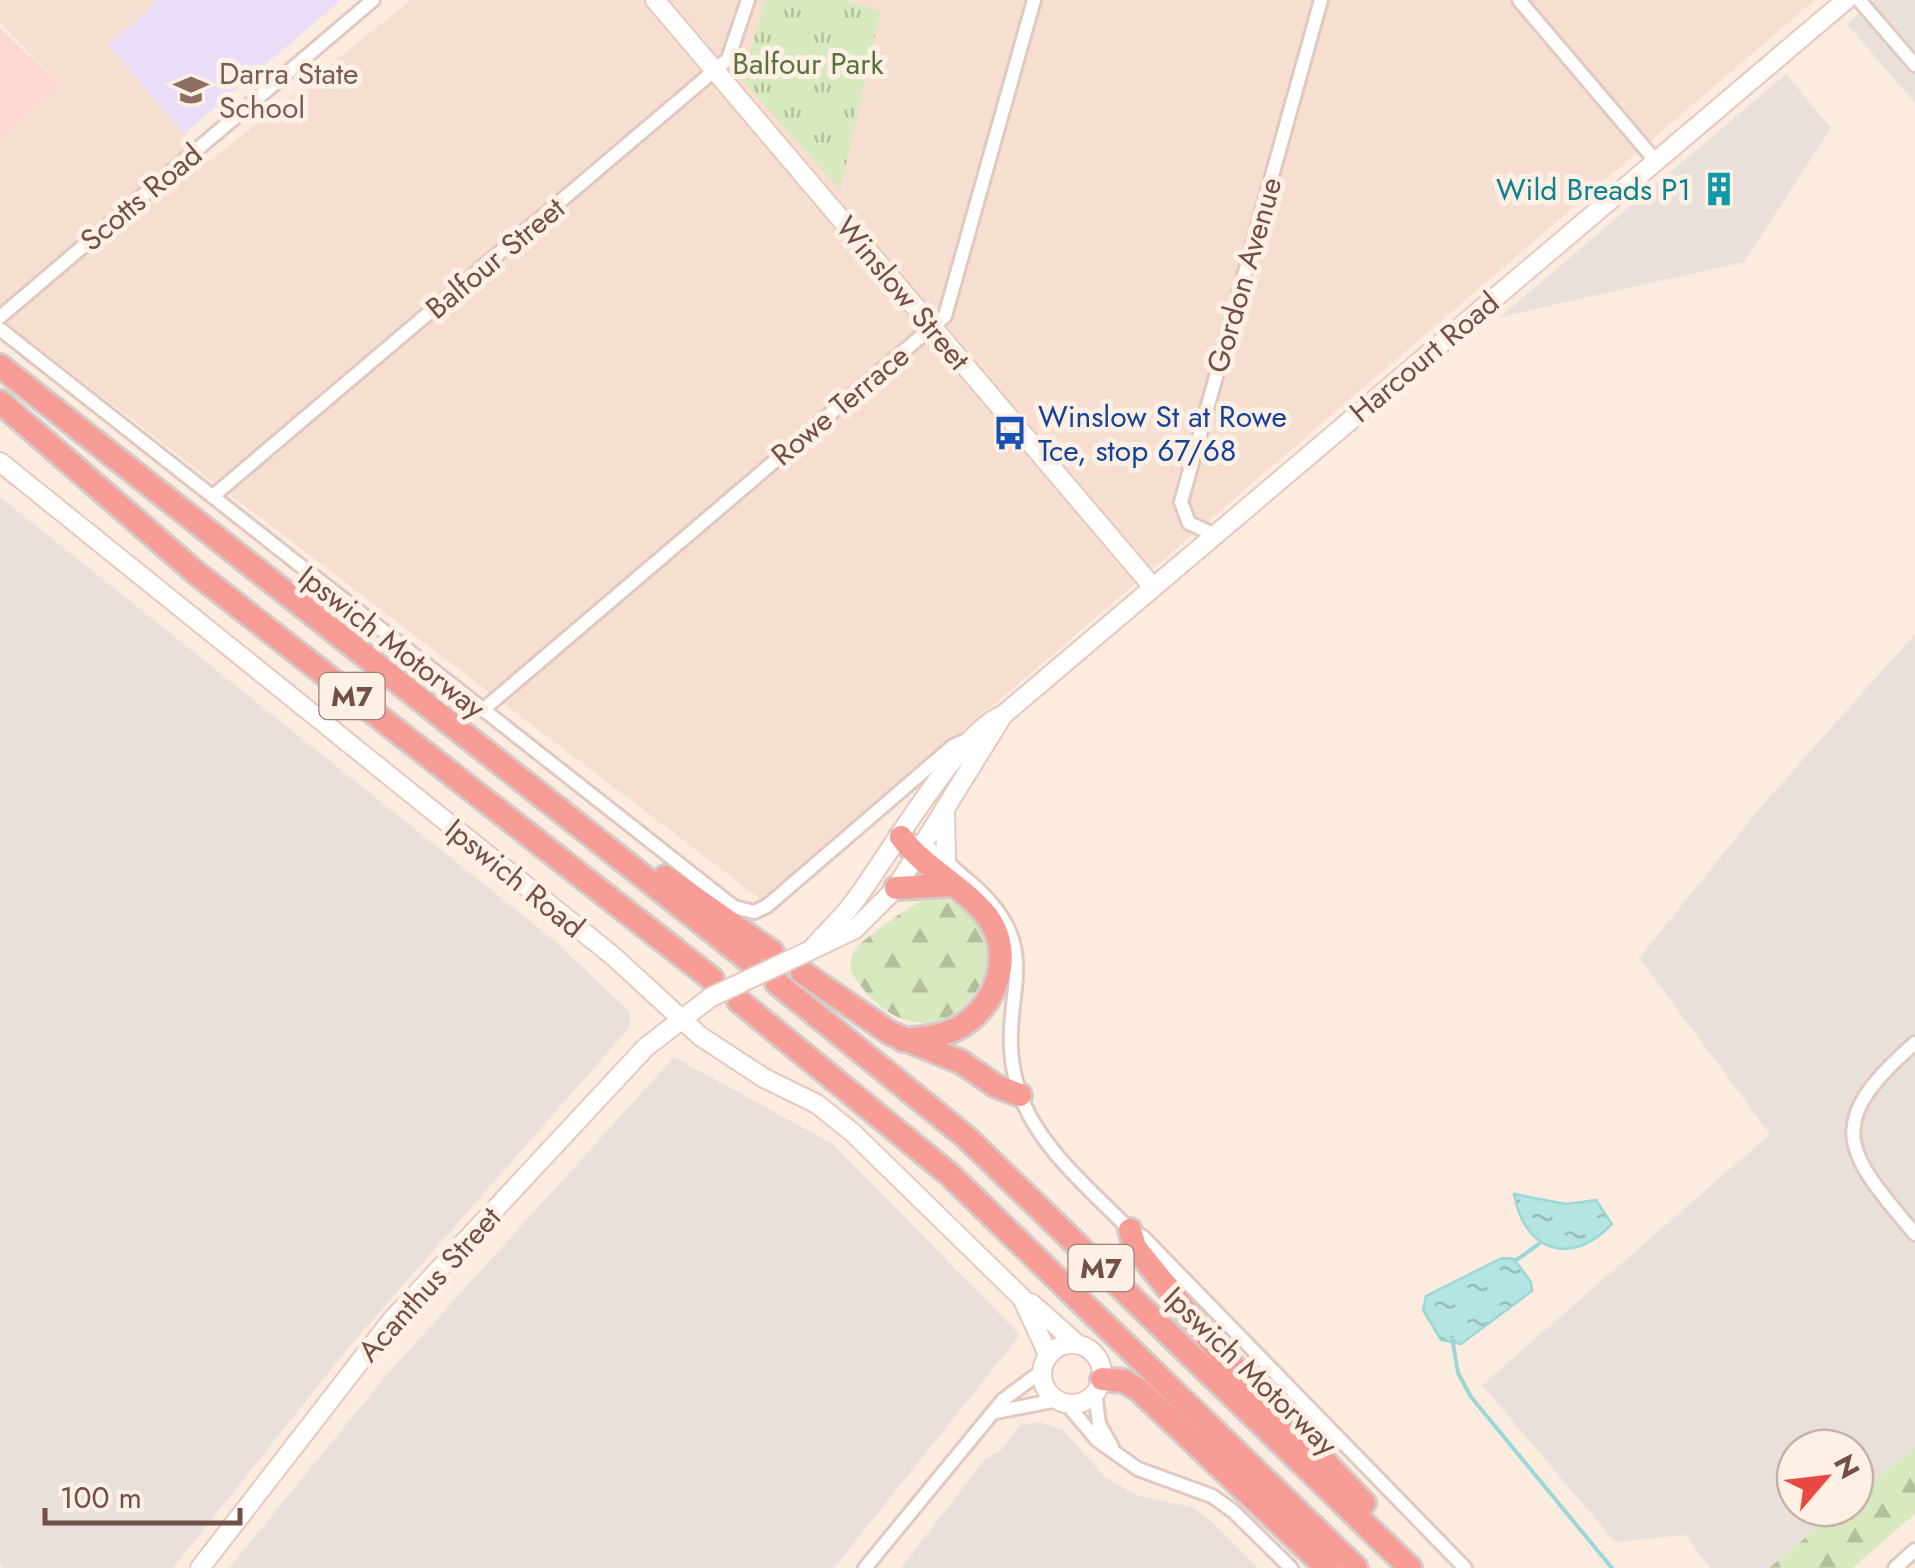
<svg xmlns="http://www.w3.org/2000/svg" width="1915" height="1568" viewBox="0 0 1915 1568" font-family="Jost,sans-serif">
	<defs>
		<pattern id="grass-tufts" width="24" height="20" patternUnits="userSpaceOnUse" patternTransform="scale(2.5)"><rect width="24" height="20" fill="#d8e9bf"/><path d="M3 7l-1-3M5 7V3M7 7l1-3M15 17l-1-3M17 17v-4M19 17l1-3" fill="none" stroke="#b4bf9d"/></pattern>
		<pattern id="forest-firs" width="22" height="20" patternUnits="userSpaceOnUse" patternTransform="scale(2.5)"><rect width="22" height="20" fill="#d8e9bf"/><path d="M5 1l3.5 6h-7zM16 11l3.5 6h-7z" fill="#b4bf9d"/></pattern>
		<pattern id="water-ripples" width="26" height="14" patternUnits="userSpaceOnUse" patternTransform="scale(2.5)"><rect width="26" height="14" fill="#b4e5e3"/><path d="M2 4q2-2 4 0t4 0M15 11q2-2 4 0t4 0" fill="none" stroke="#97bcba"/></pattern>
	</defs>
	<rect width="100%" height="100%" fill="#fcece0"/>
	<path fill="#f6dfd1" d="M0 0H151L155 5 108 45 209 162 411 0H1815L764 902 0 319V136L60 85 0 23Z"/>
	<path fill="#fdd8d3" d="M0 28 60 85 0 136Z"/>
	<path fill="#eae0db" d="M1874 0H1915V103L1847 24Z
		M1786 74 1831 128 1744 262 1500 317Z
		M0 497 550 937 630 1012V1027L348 1348 173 1568H5L0 1564Z
		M1915 634V1447L1855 1497V1448H1795V1508H1841L1769 1568H1710L1685 1535 1615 1542 1482 1385 1770 1134 1639 958 1765 802Z
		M674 1057 833 1144 1020 1335 834 1568H229L390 1371Z
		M1040 1422 1063 1430 1105 1477 1136 1495 1191 1507 1207 1517 1258 1568H901L985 1459 1000 1451 1020 1425Z"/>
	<path fill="#e9ddf8" d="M151 0H341L184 134 108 45 154 5Z"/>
	<path fill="url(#grass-tufts)" d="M765 0H844L881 11 840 190 742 80Z"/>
	<path fill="url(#forest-firs)" d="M931 896C1061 923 939 1111 851 972 851 964 850 956 856 948 868 935 914 903 931 896Z
		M1915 1447V1514L1852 1568H1769L1841 1508H1855V1497Z"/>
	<path fill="url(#water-ripples)" stroke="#9bd7d5" stroke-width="2.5" d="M1514 1194 1566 1204 1596 1200 1612 1224C1571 1268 1524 1251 1514 1194Z
		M1502 1258 1514 1259 1531 1282 1532 1291 1461 1344 1441 1340 1423 1310 1426 1296Z"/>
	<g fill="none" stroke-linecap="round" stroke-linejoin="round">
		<path stroke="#9bd7d5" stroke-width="4" d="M1515 1261 1539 1244
			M1452 1337 1458 1373 1471 1397 1612 1568"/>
		<g stroke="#e2c9bf" stroke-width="18">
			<path id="street" d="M1519 0 1654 159
				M1859 0 1915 65
				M0 317 373 0
				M0 329 734 907 754 912 767 906 953 746 969 739
				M213 496 728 59 748 0
				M1213 534 1189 523 1181 502 1321 0
				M485 708 945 316 1034 0
				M916 842C934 848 950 865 965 878 1060 955 987 1000 1020 1094 1038 1147 1092 1191 1130 1230L1143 1237 1465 1568
				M1915 1043C1823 1123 1843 1150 1915 1234
				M1095 1393 1099 1424 1112 1447
				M1066 1403 1097 1440 1138 1469 1212 1496 1233 1511 1291 1568
				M996 1412 1057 1400
				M865 1568 1003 1400 1042 1371
				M1895 1568 1915 1550"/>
		</g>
		<g stroke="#e7c8bc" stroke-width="22">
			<path id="secondary" d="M655 0 1152 586
				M0 462 613 956 700 1036 764 1078 817 1104 853 1133 1022 1298 1048 1354
				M945 808 946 861
				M813 949 855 929 896 888 1003 715
				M811 950C825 933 841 920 853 903 885 862 960 730 1003 715L1846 0
				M1031 1303 1076 1343
				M1042 1374a30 30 0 1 1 60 0a30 30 0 1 1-60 0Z
				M200 1568 392 1320 646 1047 711 997"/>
		</g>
		<g stroke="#d5cac8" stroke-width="28">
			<path id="highway" d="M0 366 751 962
				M0 402 195 572 712 979
				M901 837C925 869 962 885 987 916 1016 954 996 1009 956 1029 940 1037 921 1038 903 1040
				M665 877 772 952
				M896 888 951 885
				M802 972 890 1033 961 1062 996 1086 1020 1095
				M777 983 966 1137 1410 1568
				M739 1001 949 1174 1356 1568
				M1130 1230 1135 1247 1213 1345 1364 1503
				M1102 1379 1124 1381 1139 1390 1327 1568"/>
		</g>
		<use href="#street" stroke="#fff" stroke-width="12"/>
		<use href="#secondary" stroke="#fff" stroke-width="18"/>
		<use href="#highway" stroke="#f79d95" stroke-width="22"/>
		<g stroke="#e7c8bc" stroke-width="22" stroke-linecap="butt">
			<path id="secondary-bridge" d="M711 997 811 950"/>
		</g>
		<use href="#secondary-bridge" stroke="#fff" stroke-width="18"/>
	</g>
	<defs>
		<g id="school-bare" transform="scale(2.7)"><path d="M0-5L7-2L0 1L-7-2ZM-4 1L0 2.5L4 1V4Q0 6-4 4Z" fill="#8d6e63" stroke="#fff0e6" stroke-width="2.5" paint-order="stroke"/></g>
		<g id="building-bare" transform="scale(2.7)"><path d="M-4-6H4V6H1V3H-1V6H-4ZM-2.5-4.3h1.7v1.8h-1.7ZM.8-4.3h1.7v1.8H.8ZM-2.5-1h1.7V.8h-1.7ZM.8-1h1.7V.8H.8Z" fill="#0f9aa8" stroke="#fff0e6" stroke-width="2.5" paint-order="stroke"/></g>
		<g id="bus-bare" transform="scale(2.7)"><path d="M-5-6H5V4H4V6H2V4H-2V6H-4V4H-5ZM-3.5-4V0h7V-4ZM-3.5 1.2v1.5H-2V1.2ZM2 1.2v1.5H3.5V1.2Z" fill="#1a4fb4" stroke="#fff0e6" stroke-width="2.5" paint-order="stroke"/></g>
	</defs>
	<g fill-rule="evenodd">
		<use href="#school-bare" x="191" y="90"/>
		<use href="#building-bare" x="1719" y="189"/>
		<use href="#bus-bare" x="1010" y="433"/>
	</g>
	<g text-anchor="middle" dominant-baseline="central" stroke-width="10" stroke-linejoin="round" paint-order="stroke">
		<g fill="#fff0e6" stroke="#9c7f77" stroke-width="2.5">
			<rect x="319.5" y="673" width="65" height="46" rx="8"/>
			<rect x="1068.5" y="1245" width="65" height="46" rx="8"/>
		</g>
		<g font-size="28" font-weight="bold" fill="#724f47">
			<text x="352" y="696">M7</text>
			<text x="1101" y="1268">M7</text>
		</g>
		<g font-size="30" fill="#57733c" stroke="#fff0e6">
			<text x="808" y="63">Balfour Park</text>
		</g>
		<g font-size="30" fill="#785e54" stroke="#fff0e6" text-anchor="start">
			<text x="219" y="73">Darra State<tspan x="219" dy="34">School</tspan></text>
		</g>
		<g font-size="30" fill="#0d838f" stroke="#fff0e6" text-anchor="end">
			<text x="1691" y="189">Wild Breads P1</text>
		</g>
		<g font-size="30" fill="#724f47" stroke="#fff0e6">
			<text transform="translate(141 197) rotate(-40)">Scotts Road</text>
			<text transform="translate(495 258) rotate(-40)">Balfour Street</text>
			<text transform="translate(1244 275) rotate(-74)">Gordon Avenue</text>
			<text transform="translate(903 293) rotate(50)">Winslow Street</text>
			<text transform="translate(1424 357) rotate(-40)">Harcourt Road</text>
			<text transform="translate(840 405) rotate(-40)">Rowe Terrace</text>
			<text transform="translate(392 642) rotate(38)">Ipswich Motorway</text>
			<text transform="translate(515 878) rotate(39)">Ipswich Road</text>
			<text transform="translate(429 1284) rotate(-48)">Acanthus Street</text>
			<text transform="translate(1251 1371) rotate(44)">Ipswich Motorway</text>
		</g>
		<g font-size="30" fill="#164399" stroke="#fff0e6" text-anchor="start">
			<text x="1038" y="416">Winslow St at Rowe<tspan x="1038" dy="34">Tce, stop 67/68</tspan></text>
		</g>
	</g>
	<g transform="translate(1825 1478) rotate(62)"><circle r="48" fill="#fff0e6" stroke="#c7b0a6" stroke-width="2.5"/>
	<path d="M0-8L18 38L0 25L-18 38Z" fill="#e84a43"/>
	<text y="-15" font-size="28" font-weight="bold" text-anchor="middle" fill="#724f47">N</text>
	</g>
	<path d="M45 1508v15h195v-15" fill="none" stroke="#724f47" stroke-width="5"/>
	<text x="60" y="1508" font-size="30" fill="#724f47" stroke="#fff0e6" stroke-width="8" paint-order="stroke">100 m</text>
</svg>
